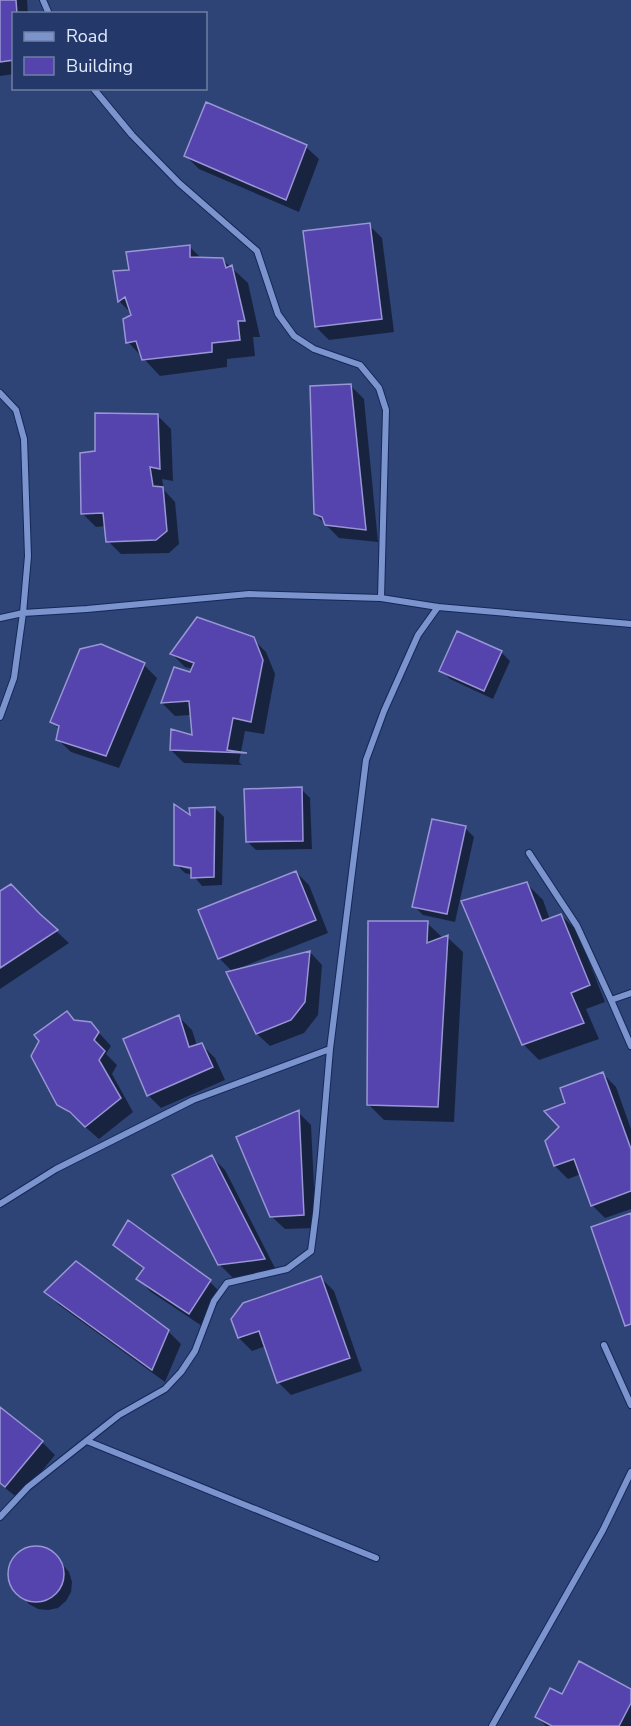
<svg xmlns="http://www.w3.org/2000/svg" width="631" height="1726" viewBox="0 0 631 1726" font-family="'Nunito Sans',sans-serif">
	<rect width="100%" height="100%" fill="#2e4376"/>
	<path fill="#0007" fill-rule="evenodd" d="M0 0H27L28 14H14V74L0 76Z
		M306 147 319 159 299 212 199 169 186 156Z
		M369 225 382 238 394 332 329 340 316 327Z
		M190 247 201 258 222 259 248 283 260 337H253L255 356 227 359V367L160 376 128 342 133 315 119 301 131 271Z
		M351 386 364 399 378 542 339 538 315 514Z
		M158 416 171 429 173 481 162 479 164 490 175 502 179 544 169 553 121 554 108 541 106 526 96 527 83 514 97 452Z
		M458 633 501 652 510 661 493 699 450 679 441 670Z
		M253 639 266 652 275 674 264 734 245 731 239 762 242 765 184 763 171 750 193 737 191 715 175 716 162 703 175 668 191 674 193 669 185 667 172 654Z
		M144 665 157 678 119 768 71 752 57 739 59 729 52 722Z
		M301 789 310 798 312 849 256 850 247 841Z
		M215 808 224 817 222 885 202 886 193 875 185 873 176 864 192 818ZM183 865 198 869V872L183 868Z
		M465 828 474 837 455 922 423 915 414 906Z
		M296 872 309 885 328 933 237 969 238 971 310 952 322 965 318 1015 304 1033 270 1046 257 1034 233 972 219 958Z
		M527 884 543 900 550 920 561 915 577 931 605 1002 586 1009 599 1039 539 1060 523 1044Z
		M0 893 43 919 69 943 0 989Z
		M427 923 443 938 447 937 463 952 454 1122 384 1120 368 1104Z
		M67 1013 76 1022 90 1023 111 1046 106 1054 117 1065 112 1074 133 1112 99 1139 59 1104Z
		M179 1017 192 1030 197 1046 202 1045 215 1058 225 1080 161 1108 148 1095Z
		M603 1074 616 1087 631 1129V1209L605 1218 592 1205 581 1174 568 1179 555 1166 567 1104Z
		M298 1112 311 1125 316 1228 285 1229 271 1216Z
		M212 1157 225 1170 277 1272 233 1278 219 1264Z
		M129 1222 210 1282 223 1295 202 1326 151 1292 138 1279 145 1270 115 1245Z
		M321 1278 334 1291 362 1371 291 1395 278 1382 266 1346 252 1351 239 1338 232 1319Z
		M46 1292 168 1331 181 1344 165 1382 59 1305Z
		M0 1409 42 1442 55 1455 19 1499 0 1484Z
		M34 1548 44 1549 53 1554 69 1572 72 1582 71 1592 66 1601 58 1608 48 1610 38 1609 29 1604 12 1586 9 1576 11 1566 15 1557 24 1551Z
		M631 1690V1726H546L537 1717 562 1696Z"/>
	<path fill="#5543ae" stroke="#9996d5" stroke-width="1.5" d="M0 0H16L17 14H14V60L0 62Z
		M206 102 307 145 286 200 184 156Z
		M370 223 382 319 315 327 303 231Z
		M190 245V257L223 258 226 268 232 265 245 321H238L240 340 212 343V352L142 360 136 341 126 343 123 319 131 315 125 297 118 302 113 271 129 270 126 252Z
		M351 384 366 530 325 525 322 517 314 514 310 386Z
		M95 413 158 414 160 469 150 467 153 486 163 487 167 531 156 540 106 542 103 513 81 514 80 453 95 451Z
		M197 617 254 637 263 660 251 722 233 718 227 750 247 753 170 750 171 729 192 735 189 701 161 703 174 667 190 672 194 663 170 654Z
		M457 631 502 651 484 691 439 671Z
		M101 644 145 663 106 756 56 740 59 726 50 722 80 649Z
		M302 787 303 841 246 842 244 789Z
		M174 804 190 815 189 808 215 807 214 877 191 878V868L174 865Z
		M432 819 466 826 447 914 412 907Z
		M296 871 316 920 218 959 198 910Z
		M527 882 542 921 561 914 590 985 571 993 584 1023 522 1045 461 901Z
		M11 884 40 914 58 930 0 968V891Z
		M368 921H428L427 943 448 935 438 1107 367 1105Z
		M310 951 305 1002 291 1020 256 1034 226 972Z
		M67 1011 74 1020 91 1022 99 1032 94 1040 105 1051 99 1060 121 1098 85 1127 70 1112 57 1105 31 1056 39 1041 34 1035Z
		M179 1015 189 1047 202 1043 213 1067 147 1096 123 1039Z
		M603 1072 631 1149V1191L591 1206 574 1159 554 1166 545 1141 559 1127 544 1111 565 1103 560 1088Z
		M299 1110 304 1215 270 1217 236 1137Z
		M212 1155 265 1259 218 1265 172 1175Z
		M631 1213V1324L625 1326 591 1227Z
		M128 1220 211 1280 189 1314 136 1279 144 1268 113 1245Z
		M76 1261 169 1330 152 1370 44 1292Z
		M321 1276 350 1358 277 1383 259 1331 238 1338 231 1319 243 1303Z
		M0 1407 43 1441 5 1487 0 1483Z
		M8 1574a28 28 0 1 1 56 0a28 28 0 1 1-56 0Z
		M579 1661 631 1689V1703L619 1726H552L535 1717 550 1688 562 1694Z"/>
	<g fill="none" stroke-linecap="round" stroke-linejoin="round">
		<g stroke="#162858" stroke-width="8">
			<path id="minor" d="M43 0 49 14
				M93 88 132 135 179 183 257 251 278 314 294 336 314 349 360 365 379 388 386 410 381 598
				M0 393 16 410 24 439 28 556 23 613 14 678 0 717
				M0 618 23 613 87 609 249 594 381 598 438 607 631 624
				M529 853 577 926 611 1000 631 993
				M611 1000 631 1046
				M0 1204 56 1169 193 1100 330 1049
				M604 1345 631 1405
				M87 1441 376 1558
				M0 1517 28 1487 119 1415 165 1389 181 1372 195 1351 214 1301 227 1283 287 1269 311 1251 316 1213 330 1049 366 760 384 711 418 635 438 607
				M492 1726 603 1530 631 1472"/>
		</g>
		<use href="#minor" stroke="#7b94ce" stroke-width="6"/>
	</g>
	<rect x="12" y="12" width="195" height="78" fill="#24386a" stroke="#6f7fa4" stroke-width="1.5"/>
	<rect x="24" y="32" width="30" height="9" fill="#7b94ce" stroke="#6f7fa4" stroke-width="1.5"/>
	<text x="66" y="42" font-size="18" fill="#e0e9fc">Road</text>
	<rect x="24" y="57" width="30" height="18" fill="#5543ae" stroke="#6f7fa4" stroke-width="1.5"/>
	<text x="66" y="72" font-size="18" fill="#e0e9fc">Building</text>
</svg>
